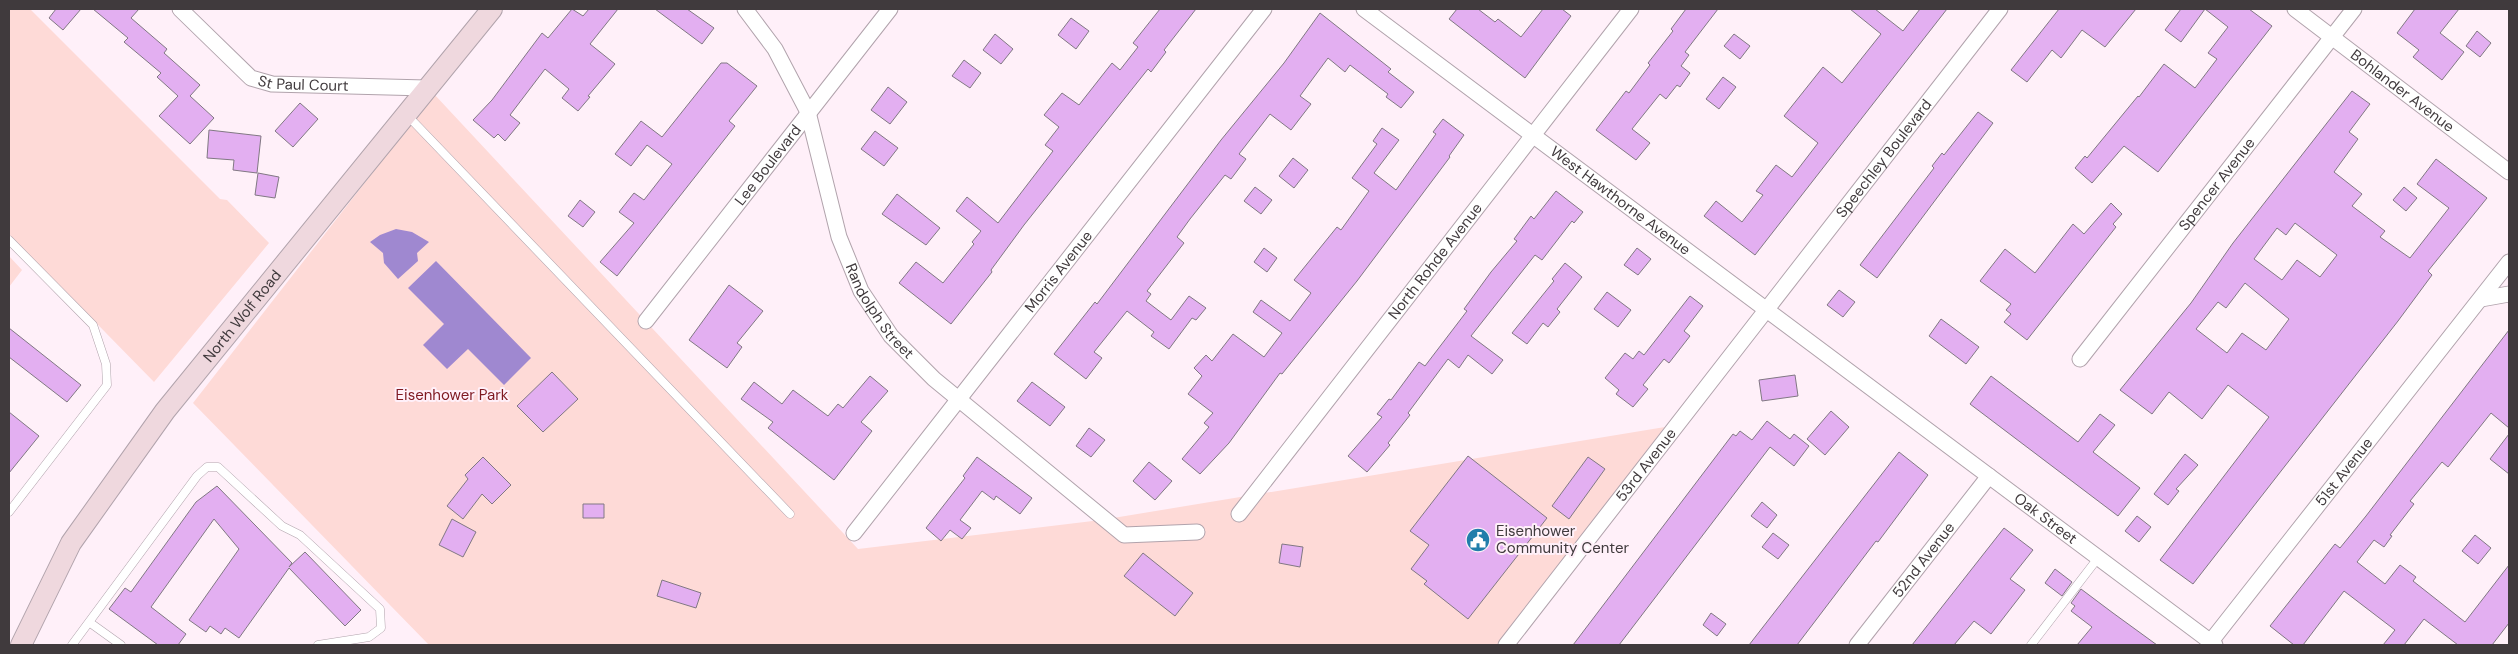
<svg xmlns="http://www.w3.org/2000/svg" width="2518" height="654" viewBox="0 0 2518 654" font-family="'DM Sans',sans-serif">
	<rect width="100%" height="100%" fill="#fff0f9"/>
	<path fill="#fedad7" d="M9 9H30L220 199 227 200 269 243 154 382 9 234Z
		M434 94 858 549 1101 520 1665 427 1499 645H429L193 403Z
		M9 256 22 270 9 287Z"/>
	<path fill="#9f88d0" d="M396 229 412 232 429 242 417 253 418 261 398 279 384 263 383 253 370 242 380 235Z
		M436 261 531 358 504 385 468 349 447 369 423 345 444 324 408 288Z"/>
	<path fill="#e3aff1" stroke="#817883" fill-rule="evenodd" d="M56 9H81L63 30 49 18Z
		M93 9H139L131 18 167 49 164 53 200 85 190 96 214 118 190 144 159 116 178 96 157 77 161 73 124 42 128 38Z
		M572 9 583 16 589 9H618L590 44 615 64 588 96 590 97 578 111 562 98 569 89 545 69 510 115 520 123 505 141 498 134 494 138 473 120 492 100 542 33 548 38Z
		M655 9H687L714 28 702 44Z
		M1160 9H1196L1164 50 1166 52 1151 72 1148 69 1024 225 991 270 992 272 951 324 899 283 916 262 943 283 974 244 972 242 981 231 956 211 967 197 998 223 1053 151 1045 145 1059 127 1044 115 1062 93 1079 105 1112 63 1120 70 1138 47 1133 43Z
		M1457 9H1478L1495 22 1498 19 1521 37 1543 9H1562L1571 16 1525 78 1449 19Z
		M1686 9H1718L1685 52 1689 55 1681 66 1690 73 1680 87 1677 85 1666 99 1660 94 1632 129 1650 143 1636 160 1596 130 1626 91 1629 93 1650 65 1648 63 1673 31 1671 29Z
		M1850 9H1875L1903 31 1920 9H1947L1755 255 1704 216 1716 201 1742 222 1763 195 1756 191 1776 165 1792 177 1818 143 1784 116 1823 67 1842 83 1881 34Z
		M2059 9H2136L2105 47 2082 30 2061 58 2052 50 2027 82 2011 70Z
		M2181 9H2249L2272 26 2158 172 2124 146 2092 183 2075 168 2085 156 2087 158 2138 96 2139 97 2164 64 2195 88 2217 59 2208 53 2228 27 2205 9 2181 42 2165 30Z
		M2415 9H2459L2440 33 2464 52 2442 80 2413 57 2419 50 2397 33Z
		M1320 13 1391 69 1388 72 1414 92 1401 108 1386 97 1388 94 1350 65 1345 72 1328 58 1300 96 1311 104 1291 130 1270 114 1239 154 1246 159 1231 179 1225 175 1190 219 1177 237 1184 243 1147 291 1151 294 1146 301 1171 320 1189 296 1206 308 1196 320 1192 318 1169 349 1151 336 1154 332 1127 311 1094 352 1102 358 1086 379 1054 354 1095 302 1097 304 1221 140 1284 63Z
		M1071 18 1089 31 1076 49 1058 35Z
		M2477 31 2491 43 2480 57 2466 46Z
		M995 34 1013 49 1001 64 983 50Z
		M1734 34 1750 46 1740 59 1724 46Z
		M964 60 981 73 970 88 952 76Z
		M721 63H727L757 86 729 121 735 126 617 276 600 262 634 223 619 212 634 193 644 200 672 164 647 145 631 166 615 154 641 121 662 137Z
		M1723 77 1736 87 1719 109 1706 99Z
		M888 87 907 102 890 124 871 110Z
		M2352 91 2370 104 2349 132 2358 139 2334 172 2362 194 2352 206 2385 231 2380 237 2410 258 2449 208 2417 184 2436 159 2487 198 2428 271 2432 275 2398 321 2193 584 2160 560 2269 417 2228 385 2202 419 2169 392 2152 414 2120 390 2191 303 2233 243ZM2295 223 2337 255 2320 277 2297 260 2282 280 2254 259 2277 228 2286 235ZM2245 283 2289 319 2266 350 2242 333 2227 353 2196 329 2218 302 2226 308Z
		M300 103 318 119 293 147 275 131Z
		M1978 112 1993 123 1877 278 1860 265 1934 168 1932 166 1942 153 1944 155Z
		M1443 119 1464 135 1449 156 1450 157 1357 281 1282 374 1280 373 1229 443 1200 474 1182 459 1209 427 1204 423 1213 413 1188 394 1202 376 1194 368 1206 355 1212 361 1233 334 1264 357 1282 333 1253 312 1261 300 1290 321 1311 293 1294 280 1337 227 1341 230 1369 191 1352 178 1377 144 1373 141 1382 128 1399 140 1374 173 1396 190 1436 134 1433 132Z
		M209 130 261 136 257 173 233 170 234 160 207 158Z
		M875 131 898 148 884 166 861 149Z
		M1293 158 1308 170 1294 188 1279 176Z
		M258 173 279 177 275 198 255 195Z
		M1255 187 1272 200 1261 214 1244 201Z
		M2404 187 2417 198 2406 211 2393 200Z
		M1556 191 1583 212 1574 223 1572 221 1542 260 1535 255 1471 336 1503 360 1492 374 1468 355 1459 368 1448 359 1408 413 1410 415 1388 443 1390 445 1367 472 1348 456 1382 417 1377 414 1389 399 1391 400 1419 362 1425 366 1467 311 1464 309 1491 272 1517 241 1514 239 1531 216 1534 219Z
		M897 194 940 228 926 245 882 214Z
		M580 200 595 212 583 227 568 216Z
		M2111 203 2122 214 2113 224 2116 227 2027 340 2004 322 2011 314 2006 310 2011 304 1980 281 2005 249 2035 273 2073 224 2084 234Z
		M1264 248 1277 258 1267 272 1254 262Z
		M1637 248 1651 259 1638 275 1624 265Z
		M1565 263 1582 277 1557 309 1560 312 1548 327 1543 323 1527 344 1512 333 1554 281 1552 279Z
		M729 285 763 311 737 343 742 347 727 368 689 340Z
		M1839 290 1855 302 1843 317 1827 305Z
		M1607 292 1631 310 1618 327 1594 309Z
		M1690 296 1703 306 1684 331 1690 336 1669 363 1664 359 1643 385 1648 389 1633 407 1616 394 1619 390 1605 378 1625 353 1633 359 1639 351 1644 355Z
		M1941 319 1979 347 1966 364 1929 336Z
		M9 328 81 385 67 402 9 357Z
		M2509 330V428L2491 413 2448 467 2442 462 2410 501 2414 504 2390 535 2392 536 2384 547 2374 540 2357 562 2385 584 2400 565 2416 577 2413 581 2465 622 2509 565V623L2492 645H2458L2424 619 2404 645H2383L2395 630 2344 591 2303 645H2294L2270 626 2335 544 2340 548 2366 516Z
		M552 372 578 399 543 432 517 406Z
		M1795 375 1798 396 1762 401 1759 380Z
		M870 376 888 391 861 422 872 431 834 480 768 428 773 422 741 399 754 382 782 404 793 390 828 416 838 404 843 408Z
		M1991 376 2078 442 2100 414 2115 425 2093 452 2140 488 2118 516 1970 404Z
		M1032 382 1065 407 1050 426 1017 401Z
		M1831 411 1849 427 1825 455 1807 439Z
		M9 412 39 436 9 473Z
		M1767 421 1790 439 1794 434 1809 446 1794 466 1770 447 1619 645H1573L1733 434 1736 436 1740 431 1752 440Z
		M1089 428 1105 440 1091 457 1076 446Z
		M2509 434V474L2490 459Z
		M1899 452 1928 475 1878 542 1876 541 1797 645H1749Z
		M2185 454 2198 465 2176 489 2179 491 2168 505 2154 494Z
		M1468 456 1547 518 1468 619 1424 584 1427 581 1411 569 1429 545 1410 531Z
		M483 457 511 485 492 504 482 494 463 519 447 506 468 479 465 475Z
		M977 457 1032 498 1020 514 996 496 994 500 982 491 960 520 971 528 962 539 950 530 941 541 926 528 965 478 963 476Z
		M1588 457 1605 469 1569 519 1552 506Z
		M1149 462 1172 481 1155 500 1133 481Z
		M217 486 292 563 289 567 305 552 361 610 345 626 289 568 239 638 225 628 221 634 210 626 206 632 189 620 239 549 214 519 151 607 186 634 178 645H158L109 609 125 588 131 592 196 502Z
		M1762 502 1777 515 1767 528 1751 516Z
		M583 504H604V518H583Z
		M2137 516 2151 527 2139 542 2125 531Z
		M452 519 476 532 463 557 439 545Z
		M2004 528 2033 550 2010 579 2025 590 1991 634 1974 621 1954 645H1912Z
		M1773 533 1789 545 1778 559 1762 547Z
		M2475 535 2491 548 2478 564 2462 551Z
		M1282 544 1303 547 1300 567 1279 563Z
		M1143 553 1193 593 1175 616 1124 576Z
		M2055 569 2072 582 2062 596 2045 583Z
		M662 580 701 593 696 608 657 596Z
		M2081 589 2113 613 2157 645H2077L2092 627 2071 611 2075 606 2071 603Z
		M1711 613 1726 624 1717 636 1703 625Z"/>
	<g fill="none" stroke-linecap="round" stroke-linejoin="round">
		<g stroke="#b1a3ac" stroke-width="9">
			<path id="service" d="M407 115 790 514
				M9 240 93 325 106 364 107 385 9 512
				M89 622 121 645
				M72 645 197 476 207 467H218L282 526 300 535 380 609 381 628 369 637 318 645
				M2031 645 2098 558"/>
		</g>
		<g stroke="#b1a3ac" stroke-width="17">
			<g id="minor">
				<path id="s1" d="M180 9 251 78 272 84 426 88"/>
				<path id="s2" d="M745 9 775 49 808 112 839 237 861 291 891 336 934 379 1124 535 1197 532"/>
				<path id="s3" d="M1364 9 2215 645"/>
				<path id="s4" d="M2295 9 2509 172"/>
				<path d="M2481 299 2509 294"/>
				<path id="s5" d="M646 321 890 9"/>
				<path id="s6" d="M2080 359 2354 9"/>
				<path id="s7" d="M1239 514 1631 9"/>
				<path id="s8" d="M854 533 1264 9"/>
				<path id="s9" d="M1506 645 2000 9"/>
				<path id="s10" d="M1857 645 1989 476"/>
				<path id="s11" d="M2208 645 2509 262"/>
			</g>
		</g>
		<g stroke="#b1a3ac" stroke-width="22">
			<g id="secondary">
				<path id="s12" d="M21 645 71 543 165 411 492 9"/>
			</g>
		</g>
		<use href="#service" stroke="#fff" stroke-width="8"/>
		<use href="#minor" stroke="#fff" stroke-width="15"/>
		<use href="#secondary" stroke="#efd8de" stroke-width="20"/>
	</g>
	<defs>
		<g id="civic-disc" transform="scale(1.25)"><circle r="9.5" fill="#217eab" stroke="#fff0f9"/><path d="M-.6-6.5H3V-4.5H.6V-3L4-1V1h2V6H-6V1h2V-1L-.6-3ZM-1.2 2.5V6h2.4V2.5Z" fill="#fff"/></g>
	</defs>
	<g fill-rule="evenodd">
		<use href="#civic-disc" x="1478" y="540"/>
	</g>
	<g text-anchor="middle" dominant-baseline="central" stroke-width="4" stroke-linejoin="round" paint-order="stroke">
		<g font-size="15" fill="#403a3d" stroke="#fff0f9">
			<text stroke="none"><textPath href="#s1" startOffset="152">St Paul Court</textPath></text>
			<text stroke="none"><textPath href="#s4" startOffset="135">Bohlander Avenue</textPath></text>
			<text stroke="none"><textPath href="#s9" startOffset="616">Speechley Boulevard</textPath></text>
			<text stroke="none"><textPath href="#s5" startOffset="198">Lee Boulevard</textPath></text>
			<text stroke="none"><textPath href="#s6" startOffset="222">Spencer Avenue</textPath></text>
			<text stroke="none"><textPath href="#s3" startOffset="320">West Hawthorne Avenue</textPath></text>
			<text stroke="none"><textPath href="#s7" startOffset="320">North Rohde Avenue</textPath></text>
			<text stroke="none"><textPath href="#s8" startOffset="332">Morris Avenue</textPath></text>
			<text stroke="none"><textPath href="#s2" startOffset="335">Randolph Street</textPath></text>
			<text stroke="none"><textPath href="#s12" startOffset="398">North Wolf Road</textPath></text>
			<text stroke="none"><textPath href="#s9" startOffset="228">53rd Avenue</textPath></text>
			<text stroke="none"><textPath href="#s11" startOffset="220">51st Avenue</textPath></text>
			<text stroke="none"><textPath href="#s3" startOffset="851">Oak Street</textPath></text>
			<text stroke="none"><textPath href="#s10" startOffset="108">52nd Avenue</textPath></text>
		</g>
		<g font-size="15" fill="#7f1921" stroke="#fff0f9">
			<text x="452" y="395">Eisenhower Park</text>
		</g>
		<g font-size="15" fill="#403a3d" stroke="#fff0f9" text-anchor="start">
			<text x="1496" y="531">Eisenhower<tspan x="1496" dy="17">Community Center</tspan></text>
		</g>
	</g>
	<rect width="2518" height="654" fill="none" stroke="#403a3d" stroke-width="20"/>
</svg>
